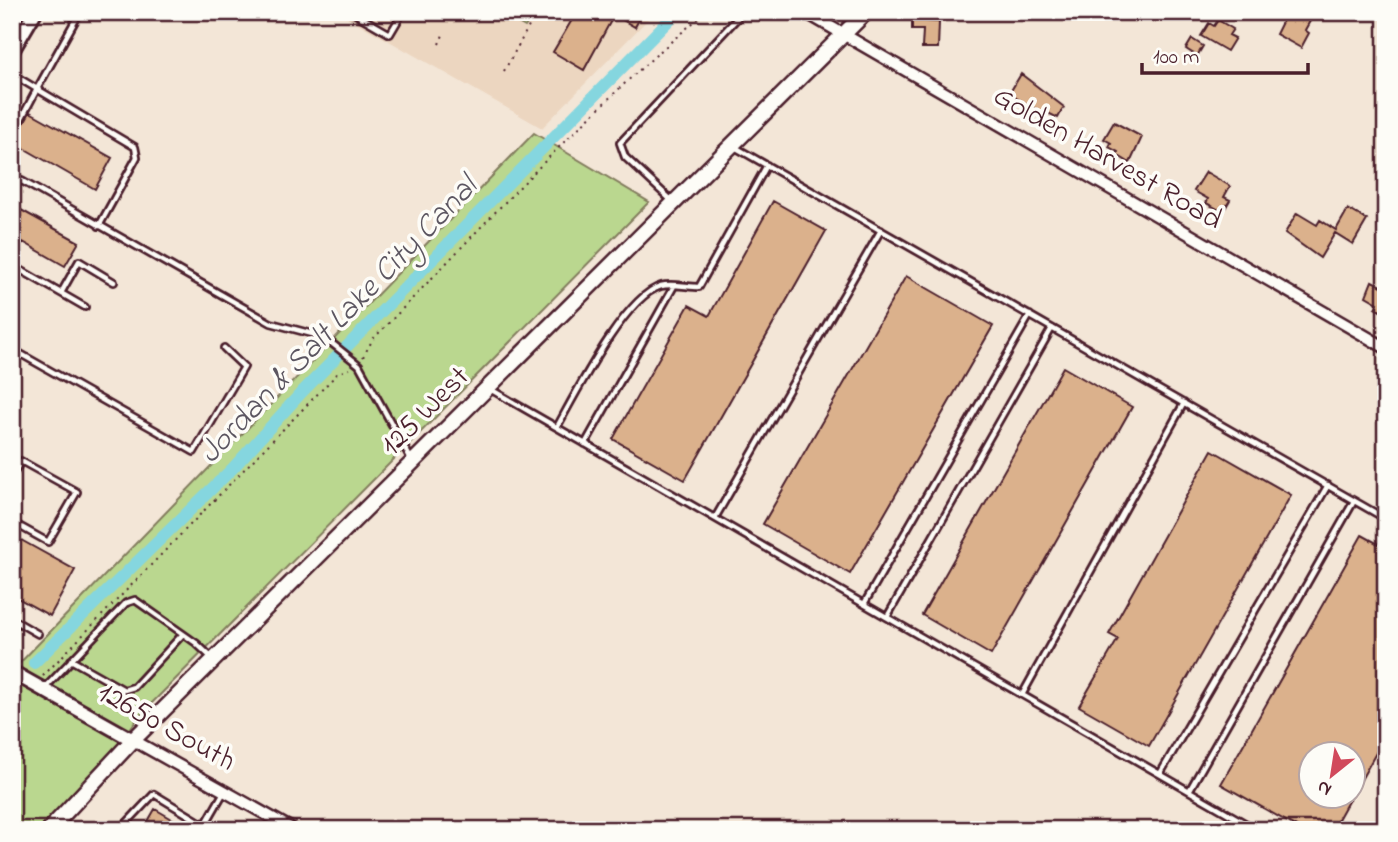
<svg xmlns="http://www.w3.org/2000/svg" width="1398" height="842" viewBox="0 0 1398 842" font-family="'Indie Flower',sans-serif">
	<rect width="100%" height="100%" fill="#f3e6d7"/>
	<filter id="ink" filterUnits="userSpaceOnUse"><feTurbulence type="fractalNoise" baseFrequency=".0143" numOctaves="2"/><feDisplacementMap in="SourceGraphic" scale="14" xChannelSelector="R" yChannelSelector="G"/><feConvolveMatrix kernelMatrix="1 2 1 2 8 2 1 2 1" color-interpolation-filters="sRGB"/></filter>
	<g filter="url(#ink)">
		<path fill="#ecd6c0" d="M338 12H655L542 128Z"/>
		<path fill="#bad78f" stroke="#827b5d" stroke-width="2" d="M499 12H534L525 27Z
			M534 133 649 202 142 713 105 762 40 830H12V671Z"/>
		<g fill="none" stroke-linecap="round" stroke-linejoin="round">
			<path stroke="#85d6df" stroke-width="12" d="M34 663 233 468 302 392 677 12"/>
		</g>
		<path fill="#dbb18c" stroke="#4a1f2b" stroke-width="2" d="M591 12H643L635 27 614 15 584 70 553 52 576 13 587 19Z
			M1287 12H1315L1305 30 1309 33 1301 48 1276 34Z
			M912 16H926V21L939 22 938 48H922L923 30H912Z
			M1218 20 1233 29 1229 35 1235 38 1227 51 1201 36 1209 23 1214 26Z
			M1192 39 1203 46 1197 56 1186 49Z
			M1021 74 1064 107 1058 118 1048 113H1043L1009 94Z
			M30 112 112 158 95 189 13 142Z
			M1114 122 1142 137 1130 163 1117 155 1118 152 1109 147 1111 143 1104 139Z
			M1206 172 1230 186 1224 197 1230 200 1223 212 1206 203 1208 199 1194 191Z
			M773 201 826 231 685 480 613 439 689 305 709 316Z
			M12 205 79 242 65 266 23 242 21 245 12 240Z
			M1348 209 1367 220 1353 244 1335 233 1320 258 1285 233 1297 213 1317 225 1320 220 1336 230Z
			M906 276 993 326 850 574 763 524Z
			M1372 281 1386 288V314L1375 308 1378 303 1366 296Z
			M1063 367 1132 407 991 655 922 615Z
			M1212 450 1291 495 1149 746 1079 706 1118 639 1109 634Z
			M12 535 75 570 50 616 12 595Z
			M1362 535 1386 548V735L1353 794V754H1311V796H1351L1332 830H1302L1221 784Z
			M155 809 191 830H143Z"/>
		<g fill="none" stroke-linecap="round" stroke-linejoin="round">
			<g stroke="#4a1f2b" stroke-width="10">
				<path id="service" d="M352 12 390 34 403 12
					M12 74 37 89 80 12
					M12 126 20 121 37 89 135 147 137 157 99 226
					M733 146 1386 519
					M12 184 22 181 271 323 324 337 359 365 411 459
					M671 200 625 157 620 143 743 12
					M12 265 85 307
					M61 293 79 261 114 282
					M12 349 194 452 244 367 224 348
					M490 389 1257 830
					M557 427C575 395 625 296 661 286 671 283 688 287 699 287L767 165
					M585 444 674 286
					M12 476 21 461 77 492 48 542 12 522
					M715 518 881 230
					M864 604 1030 315
					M887 617 1052 328
					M12 619 38 634
					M71 660 124 690 134 687 182 635
					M44 689 126 603 135 600 196 643 212 658
					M1022 695 1184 403
					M1160 774 1328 485
					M1189 791 1354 501
					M120 830 154 794 205 825 224 792"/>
			</g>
			<g stroke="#4a1f2b" stroke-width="15">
				<path id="minor" d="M805 12 1386 348
					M133 740 294 830"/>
			</g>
			<g stroke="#4a1f2b" stroke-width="18">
				<path id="tertiary" d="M12 51 35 12
					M12 672 133 740"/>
			</g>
			<g stroke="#4a1f2b" stroke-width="19">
				<path id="secondary" d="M49 830 133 740 866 12"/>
			</g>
			<path stroke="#4a1f2b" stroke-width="2" stroke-dasharray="2 5" stroke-linecap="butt" d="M585 12 589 15
				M562 15 565 12
				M439 44 443 35
				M504 71 537 12
				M363 357 373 339C481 229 587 110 706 12
				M43 676 338 373 349 369"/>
			<use href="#service" stroke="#fdfcf7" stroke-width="4.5"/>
			<use href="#minor" stroke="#fdfcf7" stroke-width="10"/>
			<use href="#tertiary" stroke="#fdfcf7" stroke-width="12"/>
			<use href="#secondary" stroke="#fdfcf7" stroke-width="14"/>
		</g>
	</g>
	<g text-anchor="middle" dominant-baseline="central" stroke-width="7" stroke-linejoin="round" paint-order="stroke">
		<g font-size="30" fill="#4a1f2b" stroke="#fdfcf7">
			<text transform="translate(1107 159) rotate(30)">Golden Harvest Road</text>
			<text transform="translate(426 412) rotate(-45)">125 West</text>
			<text transform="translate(166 728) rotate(29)">12650 South</text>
		</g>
		<g font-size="32" font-style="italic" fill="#5c5661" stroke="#fdfcf7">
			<text transform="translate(339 321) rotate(-46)">Jordan &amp; Salt Lake City Canal</text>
		</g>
	</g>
	<rect width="1398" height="842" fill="none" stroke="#fdfcf7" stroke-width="42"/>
	<rect x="21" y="21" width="1356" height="800" fill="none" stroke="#4a1f2b" stroke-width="2.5" filter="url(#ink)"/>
	<g transform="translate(1332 775) rotate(210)"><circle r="33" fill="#fdfcf7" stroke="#b5a4a5" stroke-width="2"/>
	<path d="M0-5L12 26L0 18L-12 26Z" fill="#d1495b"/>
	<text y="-10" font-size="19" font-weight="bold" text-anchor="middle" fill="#4a1f2b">N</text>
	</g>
	<path d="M1142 63v10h166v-10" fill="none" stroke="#4a1f2b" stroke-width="3.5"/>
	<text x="1153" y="63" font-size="21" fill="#4a1f2b" stroke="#fdfcf7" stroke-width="5" paint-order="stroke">100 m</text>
</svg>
